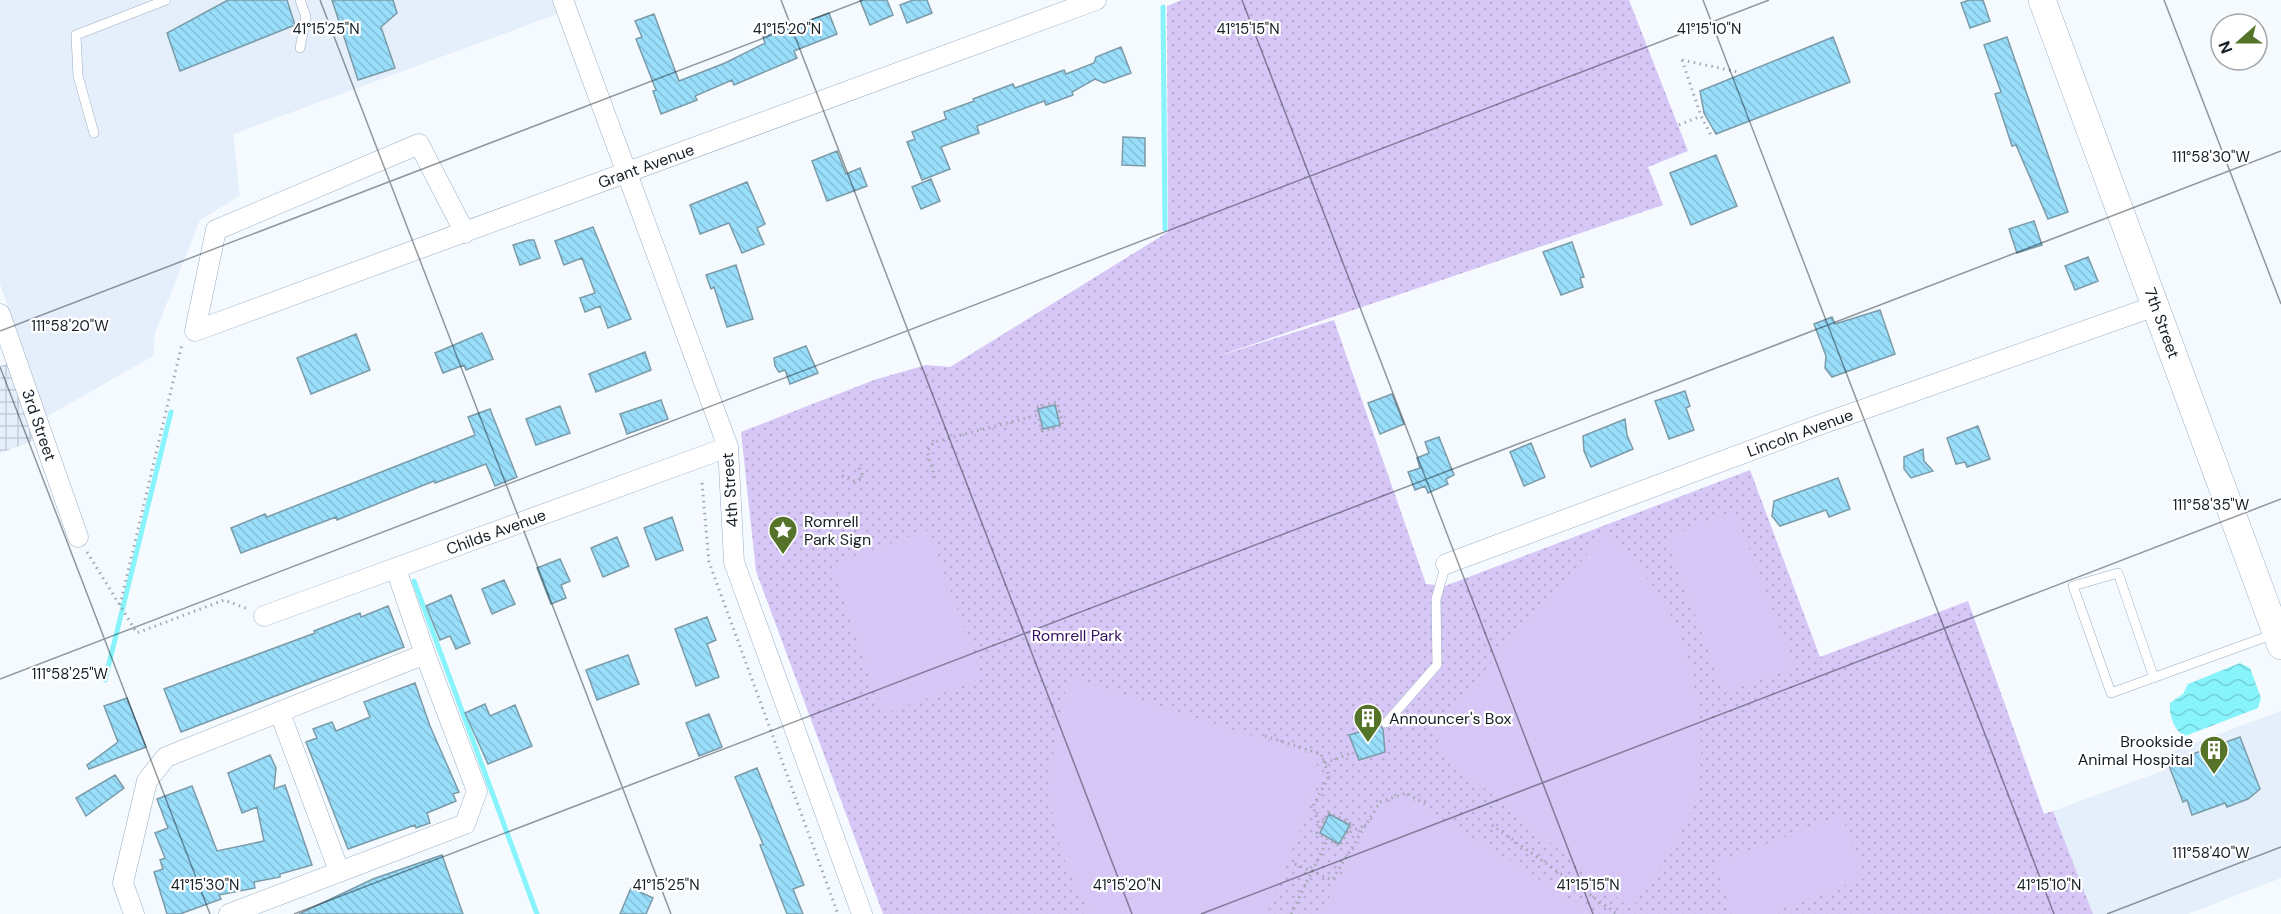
<svg xmlns="http://www.w3.org/2000/svg" width="2281" height="914" viewBox="0 0 2281 914" font-family="'DM Sans',sans-serif">
	<defs>
		<pattern id="industrial-grid" width="8" height="8" patternUnits="userSpaceOnUse" patternTransform="scale(1.5)"><rect width="8" height="8" fill="#e4effb"/><path d="M0 4h8M4 0v8" fill="none" stroke="#c3ccd7"/></pattern>
		<pattern id="grass-dots" width="8" height="8" patternUnits="userSpaceOnUse" patternTransform="scale(1.5)"><rect width="8" height="8" fill="#d6c7f6"/><path d="M2 2h.1M6 6h.1" fill="none" stroke="#b7aad3" stroke-width="1.8" stroke-linecap="round"/></pattern>
		<pattern id="water-waves" width="16" height="10" patternUnits="userSpaceOnUse" patternTransform="scale(1.5)"><rect width="16" height="10" fill="#87f3fb"/><path d="M0 5q4-4 8 0t8 0" fill="none" stroke="#74d0d7"/></pattern>
		<pattern id="building-back-hatch" width="6" height="6" patternUnits="userSpaceOnUse" patternTransform="scale(1.5)"><rect width="6" height="6" fill="#99defb"/><path d="M-1 5l2 2M0 0l6 6M5-1l2 2" fill="none" stroke="#83bed7"/></pattern>
	</defs>
	<rect width="100%" height="100%" fill="#f5faff"/>
	<path fill="#e4effb" d="M0 0H552L557 14 233 134 240 196 200 220 155 333 153 356 46 417 0 284Z
		M2281 711V878L2188 914H2093L2053 811 2165 770 2160 756Z"/>
	<path fill="url(#industrial-grid)" d="M11 362 39 439 0 453V366Z"/>
	<path fill="url(#grass-dots)" d="M1182 0H1629L1688 151 1648 167 1663 205 1209 359 1334 320 1426 584 1445 586 1750 470 1820 657 1968 601 2044 814 2053 811 2093 914H883L756 571 741 432 874 380 926 365 950 367 1168 232 1167 6Z"/>
	<path fill="#d6c7f6" d="M1735 511 1794 667 1724 693 1666 537Z
		M929 530 982 679 884 714 831 564Z
		M1607 532C1626 554 1647 575 1662 600 1693 646 1711 745 1695 798 1682 840 1655 874 1631 909L1439 751 1436 725Z
		M1069 677 1313 755 1321 776 1267 914H1091C1039 826 1045 772 1069 677Z
		M1406 796 1594 914H1320L1380 805Z
		M1842 816 1865 878 1767 914H1733L1714 863Z"/>
	<path fill="url(#water-waves)" d="M2240 663 2250 668 2261 698 2258 708 2185 736C2174 731 2169 715 2170 703L2183 694 2188 684Z"/>
	<g fill="none" stroke-linecap="round" stroke-linejoin="round">
		<path stroke="#87f3fb" stroke-width="5" d="M1163 7 1165 229
			M414 581 537 914
			M105 680 171 412"/>
	</g>
	<path fill="url(#building-back-hatch)" stroke="#7b9ba8" stroke-width="1.5" d="M228 0H287L295 25 180 71 167 33Z
		M332 0H393L397 13 381 27 395 68 358 80Z
		M860 0H887L893 15 870 25Z
		M913 0H927L932 13 907 23 900 5Z
		M1969 0H1983L1990 21 1970 28 1961 3Z
		M829 13 837 34 794 51 797 58 734 85 732 80 695 96 697 100 661 114 653 91 656 90 636 39 642 37 635 21 654 14 679 81 725 63 765 43 763 37Z
		M1833 37 1850 82 1716 134 1704 113 1700 91Z
		M2007 37 2068 212 2048 219 2016 145 2012 146 1995 94 2001 92 1984 45Z
		M1121 47 1131 73 1104 83 1095 79 1072 92 1073 95 1046 105 1044 101 977 126 979 133 941 147 950 169 922 180 907 142 915 139 912 132 946 119 944 112 974 101 973 99 1013 84 1015 88 1064 70 1066 74 1094 63 1096 57Z
		M1123 137 1145 138V166L1122 165Z
		M837 151 846 174 860 168 867 186 827 201 812 161Z
		M1716 155 1737 206 1691 225 1670 173Z
		M931 179 940 201 921 209 912 187Z
		M747 182 765 224 757 228 764 244 742 253 729 223 700 234 690 205Z
		M2034 221 2042 245 2017 253 2009 229Z
		M593 227 631 319 608 328 600 306 585 312 580 298 595 293 582 258 564 265 555 241Z
		M529 240H534L540 258 520 265 513 245Z
		M1572 242 1584 277 1580 278 1583 287 1561 295 1543 252Z
		M2088 257 2098 281 2075 290 2065 266Z
		M736 265 753 319 727 327 714 287 711 289 706 275Z
		M1880 310 1895 354 1832 377 1825 368 1826 356 1814 324 1832 317 1835 324Z
		M482 333 493 359 466 370 464 365 443 373 435 353Z
		M356 334 370 370 311 394 297 358Z
		M806 346 818 373 790 384 785 370 779 372 775 366 774 358Z
		M645 352 651 370 596 392 589 374Z
		M1685 391 1690 406 1686 408 1694 430 1669 439 1655 401Z
		M1392 394 1404 424 1380 434 1368 403Z
		M661 400 668 419 627 434 620 414Z
		M1055 405 1060 425 1043 429 1038 409Z
		M560 406 570 433 536 445 526 419Z
		M490 409 517 477 495 486 486 464 435 483 434 481 337 520 336 517 241 553 231 528 265 514 267 517 475 435 468 417Z
		M1625 419 1627 435 1633 449 1591 467 1584 451 1583 436Z
		M1978 426 1990 459 1967 467 1965 462 1956 464 1947 438Z
		M1439 437 1454 475 1446 479 1448 484 1428 493 1425 486 1415 490 1408 472 1420 468 1417 458 1429 453 1425 442Z
		M1531 443 1545 477 1524 486 1510 452Z
		M1923 449 1924 461 1933 471 1911 478 1904 469V457Z
		M1838 478 1850 509 1829 517 1826 510 1780 526 1772 516 1774 501Z
		M672 517 683 550 656 560 644 528Z
		M617 537 629 566 603 577 591 548Z
		M560 559 570 581 561 585 566 598 551 604 537 568Z
		M504 580 515 604 492 614 482 589Z
		M451 595 470 643 456 649 450 636 440 640 426 606Z
		M388 606 404 647 181 732 164 689 315 633 314 631 360 613 361 617Z
		M707 617 716 640 707 644 719 677 696 686 675 629Z
		M628 655 639 684 597 700 586 670Z
		M415 683 430 726 459 792 453 794 456 801 427 813 430 823 416 828 415 825 348 849 306 742 317 738 313 729 332 722 336 731 370 717 364 702Z
		M127 698 146 747 89 769 87 765 118 742 104 706Z
		M485 704 490 716 515 705 532 746 488 764 465 713Z
		M709 714 722 747 699 756 686 723Z
		M1380 726 1383 729 1385 752 1359 760 1349 735Z
		M2240 737 2260 789 2248 799 2227 807 2225 803 2192 815 2187 800 2183 802 2168 763Z
		M270 755 276 768 274 789 285 785 312 865 280 874V877L254 882 255 888 219 895 221 899 180 914H167L154 872 163 869 160 860 165 858 155 833 168 828 157 799 192 786 217 851 264 841 257 807 242 813 228 773Z
		M757 768 804 885 793 889 803 914H787L760 845 763 844 735 777Z
		M115 775 124 788 86 816 76 798Z
		M1329 814 1350 825 1339 844 1320 833Z
		M442 855 463 914H299L373 879Z
		M631 888 653 898 646 914H620Z"/>
	<g fill="none" stroke-linecap="round" stroke-linejoin="round">
		<g stroke="#9aafc5" stroke-width="10">
			<path id="lane" d="M300 0 306 17 300 48
				M94 133 78 76 76 35 166 0
				M2154 678 2118 573 2073 586 2111 693 2274 634
				M1386 723 1437 665 1436 599 1446 564"/>
		</g>
		<g stroke="#9aafc5" stroke-width="21">
			<path id="street" d="M563 0 728 447 734 562 862 914
				M0 314 78 537
				M195 331 1096 0
				M195 331 216 230 419 144 465 233
				M1446 564 1822 424 2155 306
				M264 616 728 447
				M280 713 339 871
				M134 914 123 883 147 781 166 757 425 654
				M229 914 465 824 477 791 425 654 396 569"/>
		</g>
		<g stroke="#9aafc5" stroke-width="28">
			<path id="secondary" d="M2042 0 2281 646"/>
		</g>
		<path stroke="#a1a7ae" stroke-width="3" stroke-dasharray="1.5 4.5" stroke-linecap="butt" d="M1682 60 1701 116 1712 137
			M1682 60 1738 72
			M1679 125 1701 116
			M842 476 854 481 859 480 862 474 859 468
			M935 478 927 451 934 442 1038 415 1036 407 1057 402 1063 426 1042 431 1038 415
			M702 483 709 562 838 914
			M87 552 137 633 224 600 248 609
			M120 605 182 344
			M1265 736 1321 754 1329 776 1313 806 1320 828
			M1325 763 1349 754
			M1328 812 1352 824 1340 846 1317 833Z
			M1492 825 1617 914
			M1350 832 1366 825
			M1295 864 1332 880 1380 802 1406 793 1425 804
			M1291 914 1327 841"/>
		<use href="#lane" stroke="#fff" stroke-width="9"/>
		<use href="#street" stroke="#fff" stroke-width="20"/>
		<use href="#secondary" stroke="#fff" stroke-width="27"/>
	</g>
	<path fill="none" stroke="#161e26" stroke-width="1.5" stroke-opacity="0.45" d="M320 0 671 914M781 0 1132 914M1242 0 1593 914M1703 0 2054 914M2164 0 2281 304M0 331 863 0M0 367 210 914M0 679 1769 0M294 914 2281 151M1201 914 2281 499M2107 914 2281 847"/>
	<defs>
		<g id="sight-pin" transform="scale(1.5)"><path d="M0 17L-7.5 6A9.5 9.5 0 1 1 7.5 6Z" fill="#557329" stroke="#fff"/><path d="M0-6L1.8-2.2L6-1.7L2.9 1.2L3.7 5.4L0 3.3L-3.7 5.4L-2.9 1.2L-6-1.7L-1.8-2.2Z" fill="#fff"/></g>
		<g id="building-pin" transform="scale(1.5)"><path d="M0 17L-7.5 6A9.5 9.5 0 1 1 7.5 6Z" fill="#557329" stroke="#fff"/><path d="M-4-6H4V6H1V3H-1V6H-4ZM-2.5-4.3h1.7v1.8h-1.7ZM.8-4.3h1.7v1.8H.8ZM-2.5-1h1.7V.8h-1.7ZM.8-1h1.7V.8H.8Z" fill="#fff"/></g>
	</defs>
	<g fill-rule="evenodd">
		<use href="#sight-pin" x="783" y="530"/>
		<use href="#building-pin" x="1368" y="718"/>
		<use href="#building-pin" x="2214" y="750"/>
	</g>
	<g text-anchor="middle" dominant-baseline="central" stroke-width="4.5" stroke-linejoin="round" paint-order="stroke">
		<g font-size="16" fill="#161e26" stroke="#fff">
			<text transform="translate(646 166) rotate(-20)">Grant Avenue</text>
			<text transform="translate(2162 323) rotate(70)">7th Street</text>
			<text transform="translate(39 425) rotate(71)">3rd Street</text>
			<text transform="translate(1800 433) rotate(-20)">Lincoln Avenue</text>
			<text transform="translate(730 490) rotate(-94)">4th Street</text>
			<text transform="translate(496 532) rotate(-20)">Childs Avenue</text>
		</g>
		<g font-size="16" fill="#161e26" stroke="#fff" text-anchor="start">
			<text x="804" y="521">Romrell<tspan x="804" dy="18">Park Sign</tspan></text>
			<text x="1389" y="718">Announcer's Box</text>
			<text x="2193" y="741" text-anchor="end">Brookside<tspan x="2193" dy="18">Animal Hospital</tspan></text>
		</g>
		<g font-size="16" fill="#350f5f" stroke="#fff">
			<text x="1077" y="635">Romrell Park</text>
		</g>
	</g>
	<g font-size="15" text-anchor="middle" fill="#161e26" stroke="#fff" stroke-width="4.5" stroke-linejoin="round" paint-order="stroke">
		<text x="326" y="34">41°15'25"N</text>
		<text x="787" y="34">41°15'20"N</text>
		<text x="1248" y="34">41°15'15"N</text>
		<text x="1709" y="34">41°15'10"N</text>
		<text x="2211" y="162">111°58'30"W</text>
		<text x="70" y="331">111°58'20"W</text>
		<text x="2211" y="510">111°58'35"W</text>
		<text x="70" y="679">111°58'25"W</text>
		<text x="2211" y="858">111°58'40"W</text>
		<text x="205" y="890">41°15'30"N</text>
		<text x="666" y="890">41°15'25"N</text>
		<text x="1127" y="890">41°15'20"N</text>
		<text x="1588" y="890">41°15'15"N</text>
		<text x="2049" y="890">41°15'10"N</text>
	</g>
	<g transform="translate(2239 42) rotate(249)"><circle r="28" fill="#ffffff" stroke="#a2a5a8" stroke-width="1.5"/>
	<path d="M0-4.5L10 22L0 15L-10 22Z" fill="#557329"/>
	<text y="-9" font-size="16" font-weight="bold" text-anchor="middle" fill="#161e26">N</text>
	</g>
</svg>
